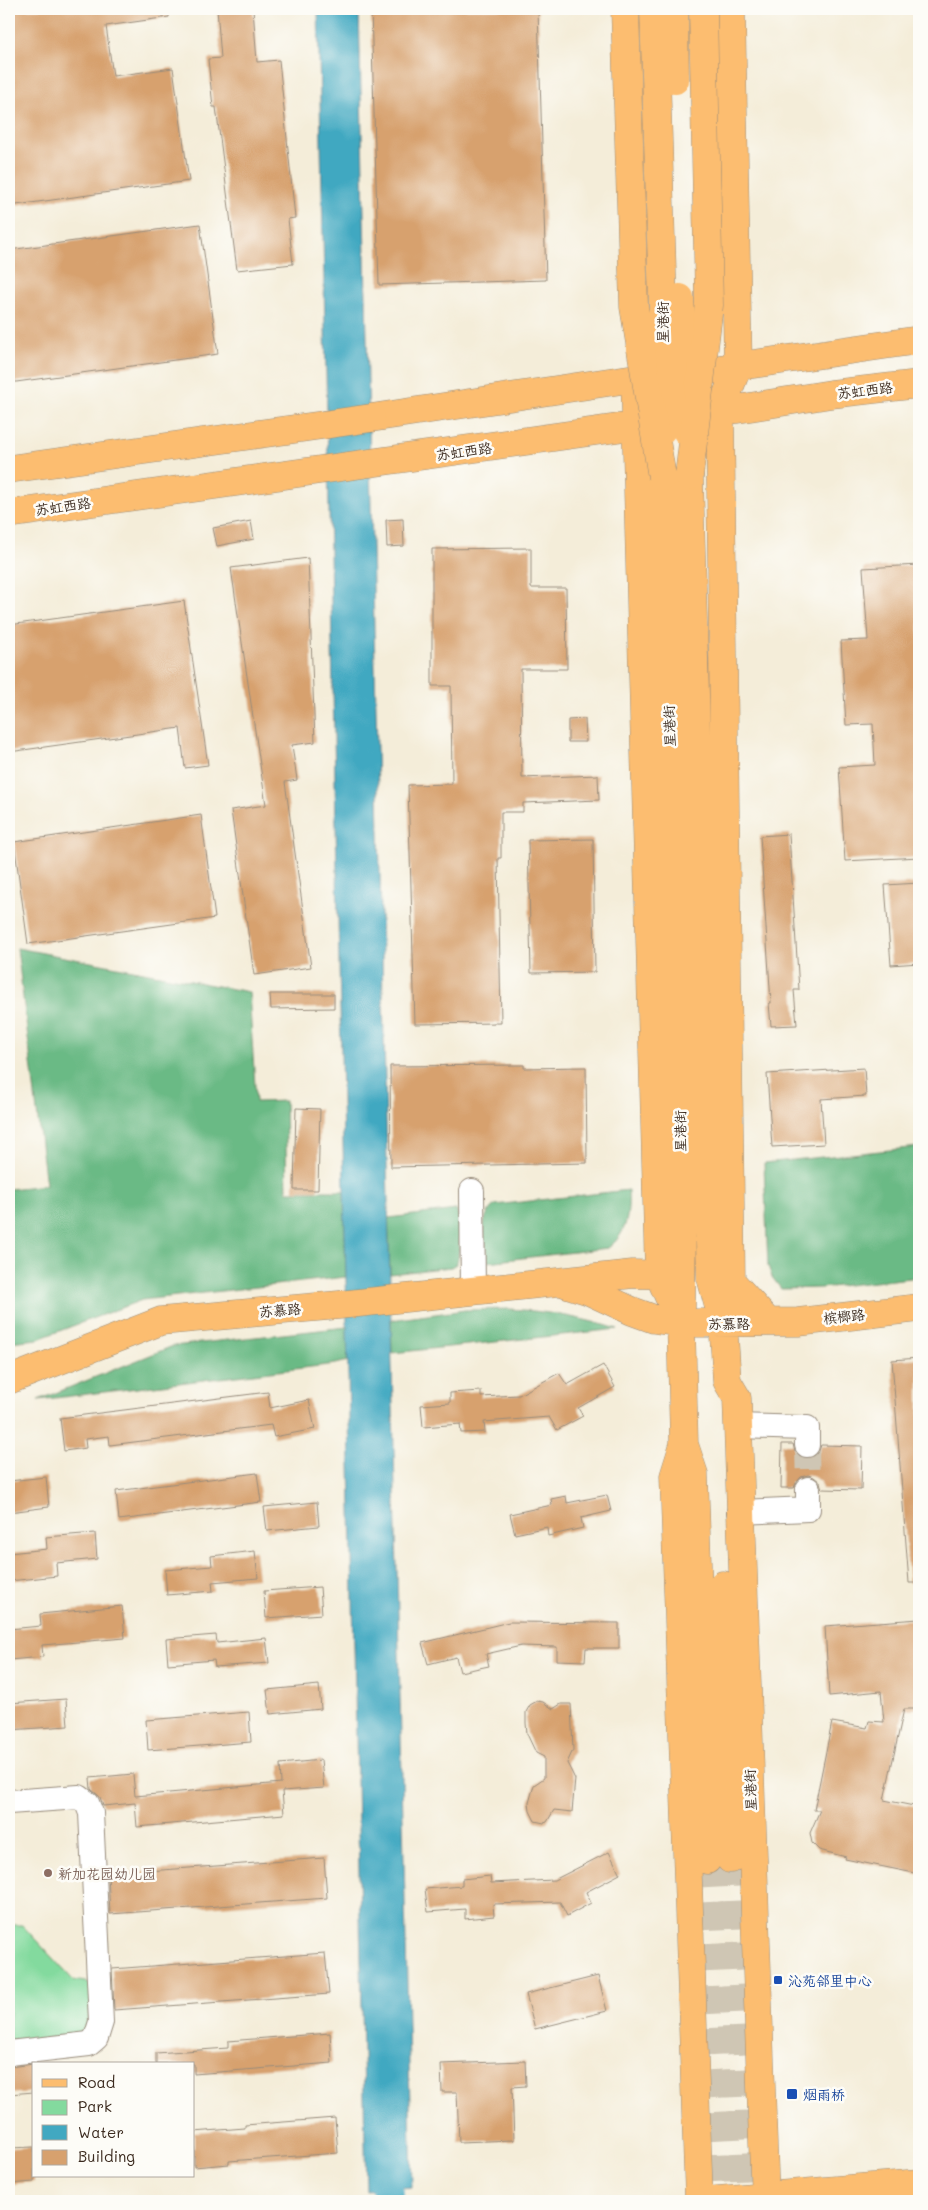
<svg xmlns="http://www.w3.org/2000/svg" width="928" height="2210" viewBox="0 0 928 2210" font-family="Mali,'LXGW WenKai TC',sans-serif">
	<rect width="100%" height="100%" fill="#fdfcf7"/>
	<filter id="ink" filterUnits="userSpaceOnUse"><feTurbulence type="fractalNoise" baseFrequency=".02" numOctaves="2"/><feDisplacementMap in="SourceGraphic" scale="10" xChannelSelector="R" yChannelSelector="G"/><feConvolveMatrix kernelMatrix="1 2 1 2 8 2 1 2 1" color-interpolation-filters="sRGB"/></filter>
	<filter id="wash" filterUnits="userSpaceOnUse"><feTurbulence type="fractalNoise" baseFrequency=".0096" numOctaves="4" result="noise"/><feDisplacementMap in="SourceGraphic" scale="20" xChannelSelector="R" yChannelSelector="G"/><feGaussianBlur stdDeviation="1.12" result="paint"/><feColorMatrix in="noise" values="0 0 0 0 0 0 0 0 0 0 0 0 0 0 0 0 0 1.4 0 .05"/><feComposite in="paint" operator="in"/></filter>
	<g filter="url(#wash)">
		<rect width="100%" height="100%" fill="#f4edd9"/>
		<path fill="#83da9e" stroke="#5f825e" d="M9 1925H22L73 1980 91 1983 93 2013 87 2033 9 2044Z"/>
		<path fill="#6aba85" stroke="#527252" d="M17 948 249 992 256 1102 285 1101 287 1191H344L346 1277 142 1300 38 1339 9 1342V1189L46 1185Z
			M919 1147V1277L821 1288 781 1289 772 1277 768 1266 764 1163Z
			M628 1190C629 1213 628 1233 608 1248L488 1262C486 1244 477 1217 495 1205Z
			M456 1210C461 1215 460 1254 457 1262 456 1265 454 1265 451 1267L390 1274 388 1218Z
			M509 1309C547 1311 582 1318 618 1329L392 1353 391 1320 465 1310Z
			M347 1327 348 1361 336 1364 38 1400 173 1346Z"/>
		<path fill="#41a8c1" stroke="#3e6970" d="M318 9H359L412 2187 366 2191Z"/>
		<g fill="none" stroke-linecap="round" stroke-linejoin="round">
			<path stroke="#41a8c1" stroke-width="31" d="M387 2189 388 2201"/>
		</g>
		<g id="blocks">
			<path fill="#d7a16e" d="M9 9H169V17L106 26 113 76 173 68 189 181 9 206Z
				M217 9H253L257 62 279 60 295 218 288 219 293 264 237 270 216 107H213L208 59 221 58Z
				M371 9H538L546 280 379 285Z
				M200 224 218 354 9 383V250Z
				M403 519 404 546 387 547 386 520Z
				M251 521 254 539 217 546 213 528Z
				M531 548V588H566L567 669H521L522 778 598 775 599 800 523 803V812H501V858H498L501 1023 415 1024 408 785 452 784 451 686H432V549Z
				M308 558 315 742 292 745 297 780 285 782 311 967 254 975 231 810 266 805 231 568Z
				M919 565V857L845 861 839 767 875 765 873 724 846 725 841 641 868 640 863 568Z
				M184 601 208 765 185 768 180 728 9 752V625Z
				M585 719 586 742H568V720Z
				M201 815 215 918 28 944 14 842Z
				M789 834 799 990H794L797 1025 771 1026 769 1003H771L760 836Z
				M593 839 595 972 531 973 528 840Z
				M919 883V963L891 965 885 885Z
				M270 994H334V1008L271 1009Z
				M524 1065V1068L586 1067 587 1163 391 1167 390 1066Z
				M864 1068 866 1096 821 1099 824 1144 772 1147 767 1074Z
				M296 1108 320 1109 318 1190H294Z
				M919 1358V1583H909L892 1360Z
				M603 1365 615 1387 578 1408 583 1416 557 1430 549 1417 484 1422 485 1432 461 1433 460 1424 423 1427 421 1405 450 1403V1393L481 1391V1397L519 1395 559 1373 567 1385Z
				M268 1392 270 1408 309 1400 315 1429 274 1437 271 1425 110 1445 109 1436 85 1439 86 1448 64 1451 60 1418Z
				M782 1444H793L795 1452 801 1457 807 1459 814 1457 819 1451 821 1445 862 1446 861 1490 822 1489 820 1482 814 1477 808 1475 801 1477 796 1483 794 1488H781Z
				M257 1473 261 1502 119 1520 116 1491Z
				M46 1477 49 1507 9 1512V1481Z
				M607 1495 611 1511 581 1518 583 1528 548 1536 547 1527 515 1534 510 1514 552 1505 551 1499 566 1496 567 1503Z
				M317 1502 319 1526 267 1531 264 1507Z
				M95 1533 97 1559 56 1563 57 1576 9 1581V1553L47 1549 46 1537Z
				M255 1551 258 1578 212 1582 213 1591 167 1595 165 1570 212 1566 211 1556Z
				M320 1587 322 1614 266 1618 264 1591Z
				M122 1606 125 1638 42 1645 43 1657 9 1660V1629L41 1626 40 1614Z
				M919 1619V1709H904L884 1800 919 1807V1874L845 1859 846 1857 819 1850 812 1843 810 1833 820 1810H814L832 1722 867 1728 869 1721 884 1722 881 1691 829 1696 825 1626Z
				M509 1622 619 1623V1648H586L585 1661 557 1660V1647L521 1646 486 1654 489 1666 460 1672 456 1657 428 1664 422 1643Z
				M216 1635 217 1643 266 1638 269 1663 215 1667 214 1660 168 1664 166 1639Z
				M319 1685 321 1709 270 1714 267 1690Z
				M66 1699 68 1726 9 1730V1703Z
				M537 1701 543 1702 553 1709 561 1704H571L573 1750 567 1763 575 1779 572 1812 554 1810 547 1822 544 1823 535 1821 530 1811 529 1803 534 1785 544 1778V1757L536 1753 527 1734 526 1723V1712L530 1705Z
				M249 1712 251 1742 148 1750 146 1720Z
				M321 1760 324 1788 282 1791 284 1814 137 1827 135 1803 103 1806 100 1797 91 1789 90 1778 133 1774 135 1796 281 1783 280 1764Z
				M609 1852 620 1874 586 1892 591 1903 567 1916 560 1902 493 1904 494 1916 465 1919V1909L428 1912 425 1889 462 1886V1879L490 1876 491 1883 554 1880Z
				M324 1858 327 1898 110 1914 108 1874Z
				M325 1953 329 1994 114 2010 112 1969Z
				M598 1976 607 2011 535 2029 526 1994Z
				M330 2033 332 2063 194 2074V2064H156V2053L228 2048V2041Z
				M525 2061 526 2086 512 2087 514 2140 459 2142 457 2092H442L441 2064Z
				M34 2064V2092L9 2094V2067Z
				M335 2118 338 2153 229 2161V2164L194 2167V2132L245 2128V2125Z
				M34 2147V2182L9 2184V2148Z"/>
		</g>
	</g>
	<g filter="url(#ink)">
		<use href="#blocks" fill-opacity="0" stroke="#988c7c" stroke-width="1"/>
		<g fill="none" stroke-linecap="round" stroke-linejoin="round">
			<path stroke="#cfc6b4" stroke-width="24" stroke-dasharray="24 12" stroke-linecap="butt" d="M807 1445 808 1489"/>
			<path stroke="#cfc6b4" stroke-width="28" stroke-dasharray="28 14" stroke-linecap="butt" d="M730 1859 745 2201
				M707 1860 724 2201"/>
			<g stroke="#988c7c" stroke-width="26">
				<path id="minor" d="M472 1191 473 1291
					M737 1426 807 1428V1445
					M739 1512 808 1509V1489
					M9 1802 79 1797 87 1803 91 1813 101 2022 96 2038 89 2044 9 2053"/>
			</g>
			<g stroke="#988c7c" stroke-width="29">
				<path id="major" d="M635 378 659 1275 678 1317
					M706 414 831 394 919 384
					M371 418 635 378 691 373 919 340
					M9 469 323 425
					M689 476 711 1278 723 1322 727 1381 737 1398 765 2201
					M662 477 682 1208 681 1323 684 1444 674 1476 699 2201
					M9 514 653 423
					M719 1279 731 1281 768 1322
					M567 1284 589 1291 632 1311 654 1319 681 1323 798 1322 919 1308
					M724 1316 731 1281 720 412 738 366 731 9
					M9 1380 161 1321 339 1305 633 1274 676 1275
					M684 1444 694 1474 707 1860
					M723 1585 730 1859
					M706 2201 919 2183"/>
			</g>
			<use href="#minor" stroke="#fff" stroke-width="24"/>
			<use href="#major" stroke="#fcbd6f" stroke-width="28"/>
			<g stroke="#988c7c" stroke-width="29" stroke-linecap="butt">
				<path id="major-bridge" d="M654 9 663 304 662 430
					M674 9 675 80
					M680 298 687 432
					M323 425 371 418"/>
			</g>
			<g stroke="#988c7c" stroke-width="29" stroke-linecap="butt">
				<path id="highway-bridge" d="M625 9 634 307 662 477
					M689 476 709 305 703 9"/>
			</g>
			<use href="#major-bridge" stroke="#fcbd6f" stroke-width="28"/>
			<use href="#highway-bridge" stroke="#fcbd6f" stroke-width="28"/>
		</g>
	</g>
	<circle fill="#8d6e63" stroke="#fdfcf7" stroke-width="2" cx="48" cy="1873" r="5"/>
	<g fill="#1a4fb4" stroke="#fdfcf7" stroke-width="2">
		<rect x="773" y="1975" width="10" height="10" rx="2.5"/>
		<rect x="786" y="2088" width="12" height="12" rx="2.5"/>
	</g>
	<g text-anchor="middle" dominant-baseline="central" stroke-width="5" stroke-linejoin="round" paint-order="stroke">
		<g font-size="14" fill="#3b2a1e" stroke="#fdfcf7">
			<text transform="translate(662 322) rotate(-90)">星港街</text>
			<text transform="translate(865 390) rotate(-7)">苏虹西路</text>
			<text transform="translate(464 451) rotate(-8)">苏虹西路</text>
			<text transform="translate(63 506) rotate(-8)">苏虹西路</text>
			<text transform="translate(669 726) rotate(-92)">星港街</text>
			<text transform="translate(680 1131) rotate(-91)">星港街</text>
			<text transform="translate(280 1310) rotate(-5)">苏慕路</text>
			<text transform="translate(844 1316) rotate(-6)">槟榔路</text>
			<text x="729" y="1323">苏慕路</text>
			<text transform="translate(750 1790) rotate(-92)">星港街</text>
		</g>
		<g font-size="14" fill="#785e54" stroke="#fdfcf7" text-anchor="start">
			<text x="58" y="1873">新加花园幼儿园</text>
		</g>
		<g font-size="14" fill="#164399" stroke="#fdfcf7" text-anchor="start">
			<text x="788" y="1980">沁苑邻里中心</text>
			<text x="803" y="2094">烟雨桥</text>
		</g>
	</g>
	<rect width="928" height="2210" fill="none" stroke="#fdfcf7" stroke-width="30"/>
	<rect x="32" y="2062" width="162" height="115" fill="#fdfcf7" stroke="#afa8a0"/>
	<rect x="42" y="2079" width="25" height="8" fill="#fcbd6f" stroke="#afa8a0"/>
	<text x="78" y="2088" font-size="15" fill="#3b2a1e">Road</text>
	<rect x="42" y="2100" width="25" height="15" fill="#83da9e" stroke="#afa8a0"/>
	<text x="78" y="2112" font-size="15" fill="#3b2a1e">Park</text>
	<rect x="42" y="2125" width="25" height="15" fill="#41a8c1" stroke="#afa8a0"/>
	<text x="78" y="2138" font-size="15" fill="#3b2a1e">Water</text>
	<rect x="42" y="2150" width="25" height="15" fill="#d7a16e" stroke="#afa8a0"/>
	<text x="78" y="2162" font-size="15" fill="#3b2a1e">Building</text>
</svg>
